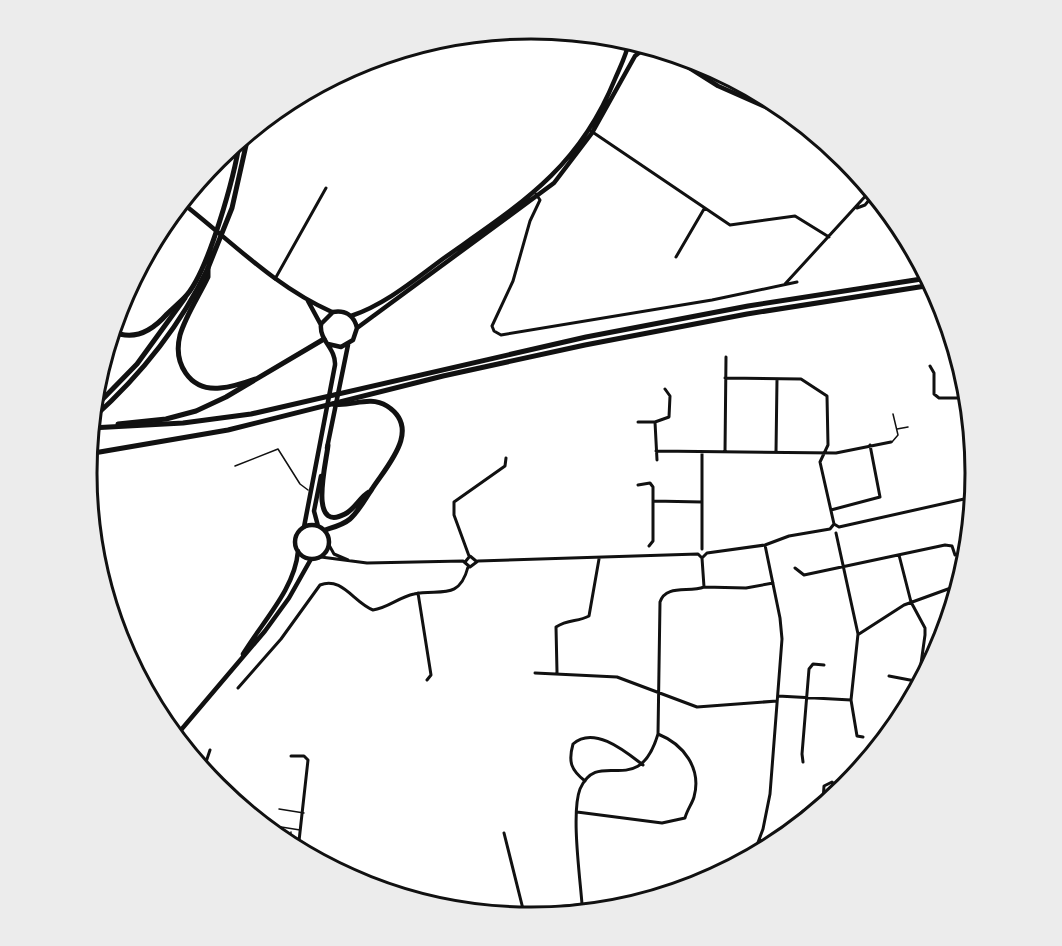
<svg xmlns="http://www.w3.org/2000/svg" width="1062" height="946" viewBox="0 0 1062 946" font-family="Inter,sans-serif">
	<rect width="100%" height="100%" fill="#fff"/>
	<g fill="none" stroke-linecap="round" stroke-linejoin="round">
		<path stroke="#111" stroke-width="1.5" d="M897 429 908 427
			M892 442 898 435 893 414
			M235 466 278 449 300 484 308 490
			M279 809 304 813
			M275 826 300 830
			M291 832 289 844 298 845"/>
		<path stroke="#111" stroke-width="3" d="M591 131 730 225 795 216 829 237
			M536 194 540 200 530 221 513 281 492 326 494 331 501 335 712 300 797 282
			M857 208 865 205 874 194
			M676 257 704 209
			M275 279 326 188
			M785 284 871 190
			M930 366 934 373V394L939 398H968
			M725 378 801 379 827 396 828 445 820 462 834 524
			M638 422H655L669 417 670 396 665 389
			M655 422 657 460
			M656 451 836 453 891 442
			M702 452V549
			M725 452 726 357
			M776 452 777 379
			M638 485 650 483 653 487V541L649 546
			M653 501 702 502
			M831 510 880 497 870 445
			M836 533 858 634 851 700 857 736 863 737
			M329 545 334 554 348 560
			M469 556 454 515V502L505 466 506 458
			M321 557 367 563 463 561 470 567 478 561 698 554 702 558 707 553 765 545 789 536 830 529 834 524 839 527 973 497
			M465 562 470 556 476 561
			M795 568 804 575 945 545 952 546 955 555
			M704 587 746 588 773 583
			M418 593 431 675 427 680
			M859 634 904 605 959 585
			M557 672 556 627C568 619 578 622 589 616L599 559
			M535 673 617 677 697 707 777 701
			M889 676 915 681 919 678 925 635V628L911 602 899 555
			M238 688 281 639 320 585C342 576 354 603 373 610 388 608 399 597 414 594 438 588 459 602 468 567
			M778 696 851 700
			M291 756H304L308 760 298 850
			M803 762 802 754 809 669 813 664 824 665
			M203 771 210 750
			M585 781C571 770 568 762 573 744 594 725 626 752 643 765
			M577 812 662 823 685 818C687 810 692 804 694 797 702 768 683 744 658 734
			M790 832C796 808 815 805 836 795L838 788 832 782 824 786 823 801
			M504 833 523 909
			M759 840 775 844
			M753 856 763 829 770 794 782 639 780 618 765 545
			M582 904C580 877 571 812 580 789 599 746 638 801 658 734L660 602C666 584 689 593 704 587L702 558
			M535 909 540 917
			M483 913 614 902 637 903"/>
		<path stroke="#111" stroke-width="4.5" d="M632 41 640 46 651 47
			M661 50 718 86 802 123
			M686 58 723 80 783 107
			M181 202C230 240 275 287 332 312
			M308 301 321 325
			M351 316C386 304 414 280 444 258 519 205 578 170 615 79 620 67 627 54 629 41
			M357 328 554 183 592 133 635 56 645 48
			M327 448 348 345
			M295 542a17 17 0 1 1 34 0a17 17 0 1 1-34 0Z
			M318 526 314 511 321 476
			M304 527 335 365C336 348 319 341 321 324L333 312C345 310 354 315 357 328L353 340 341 347 328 344
			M243 654C262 622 295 589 298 551
			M175 737 265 631 289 598 311 559"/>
		<path stroke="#111" stroke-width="5" d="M249 132 232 208 208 268V277C199 296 186 315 180 335 173 363 189 391 220 388 232 387 244 383 255 379
			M112 331C134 342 152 331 167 314 173 308 178 304 184 298 208 275 235 174 240 139
			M118 424 166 419 196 411 226 397 324 339
			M328 445C327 460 307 534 345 514 355 509 360 497 369 492
			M325 530C334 527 343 525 350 519 359 511 365 499 372 489 386 467 423 429 387 406 369 395 352 407 333 404"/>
		<path stroke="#111" stroke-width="5" d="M93 409 137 364 185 298
			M92 419C140 376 180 327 208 268
			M91 428 183 423 251 414 586 337 748 306 928 278
			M88 454 228 430 443 376 585 345 747 314 932 285"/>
	</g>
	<path d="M0 0H1062V946H0ZM97 473a434 434 0 1 1 868 0a434 434 0 1 1-868 0Z" fill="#ececec" fill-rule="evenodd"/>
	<path fill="none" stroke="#111" stroke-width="3" d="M97 473a434 434 0 1 1 868 0a434 434 0 1 1-868 0Z"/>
</svg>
